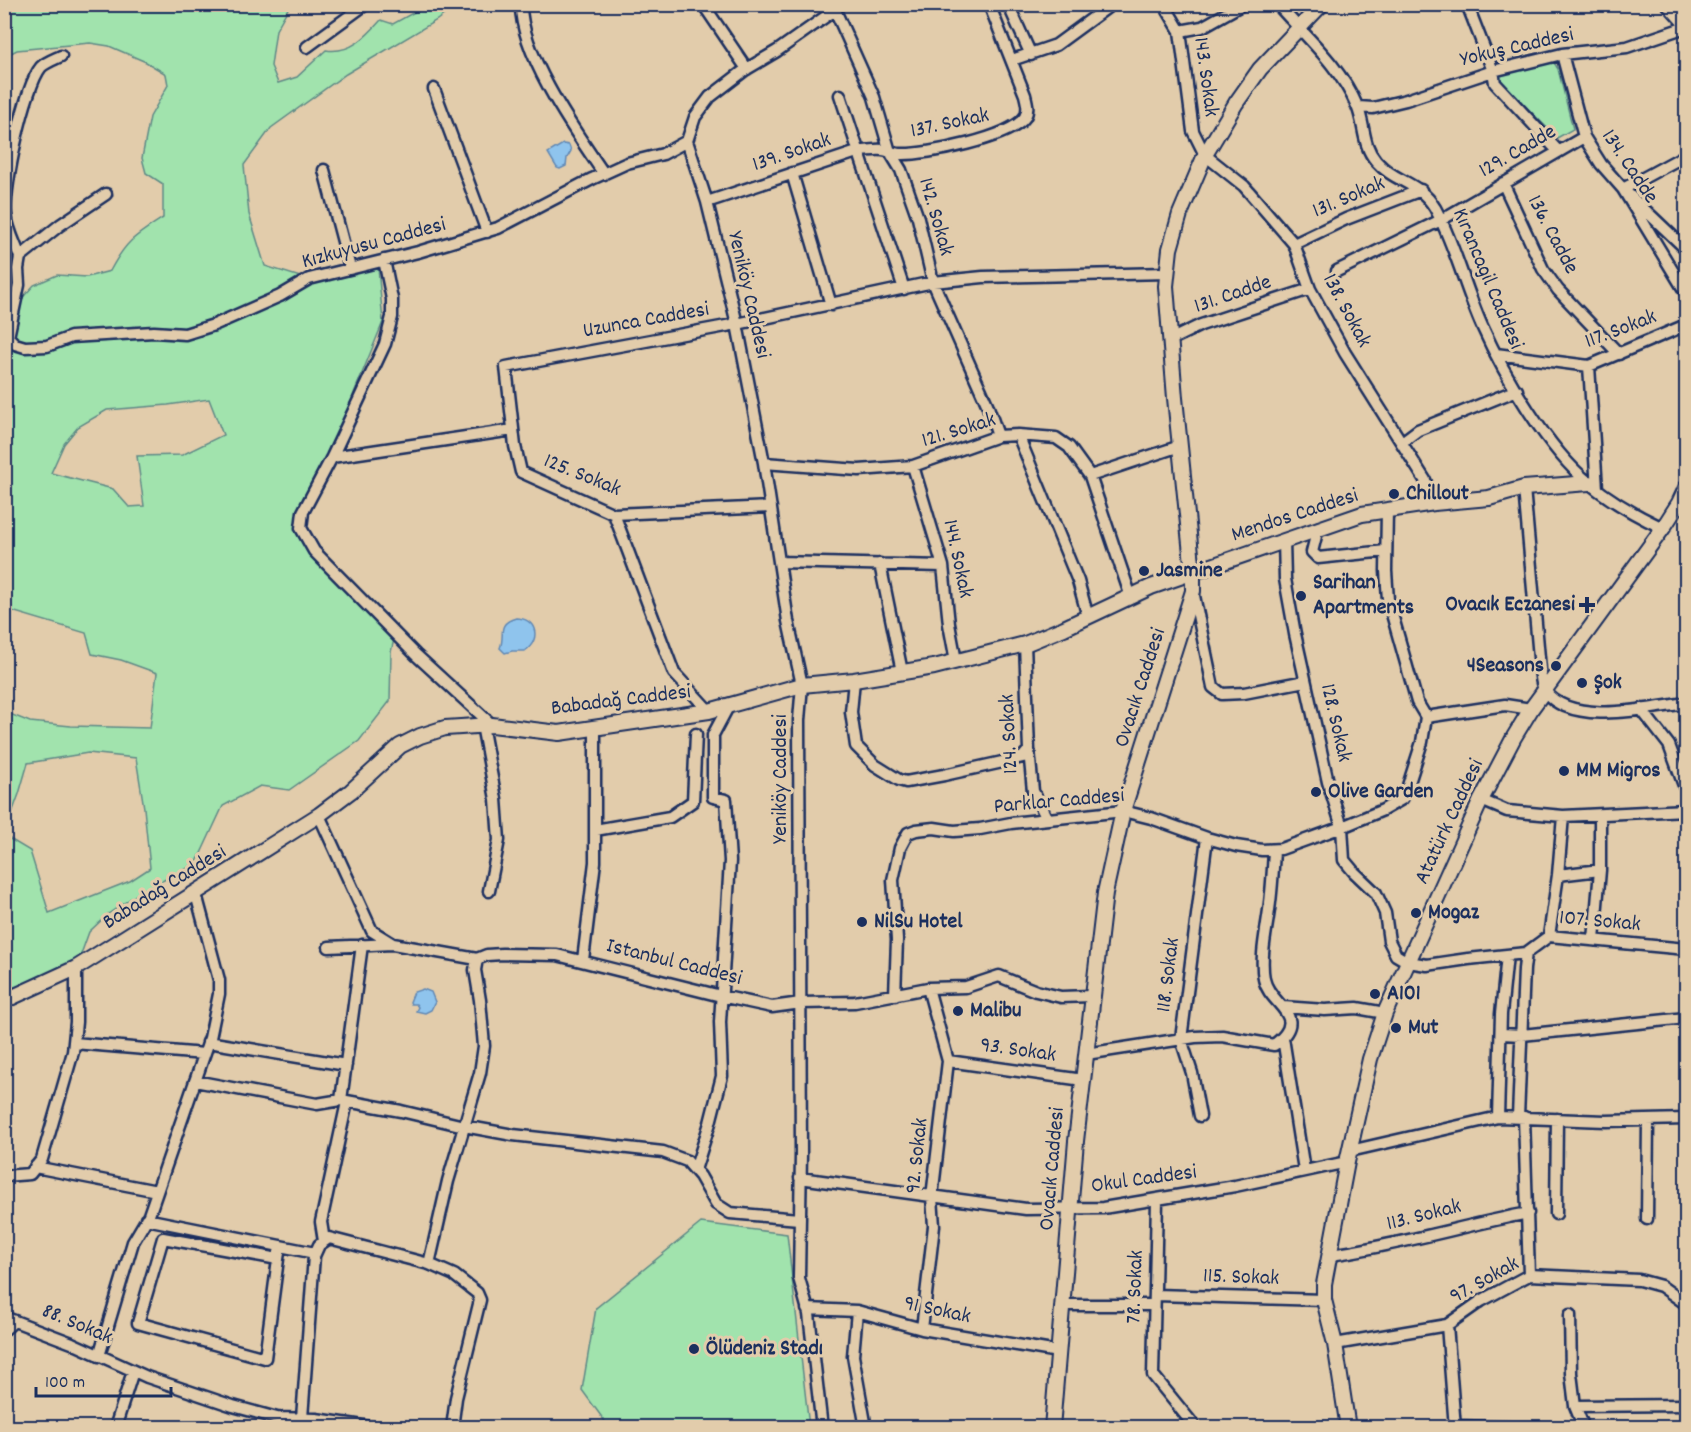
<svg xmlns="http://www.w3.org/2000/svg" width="1691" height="1432" viewBox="0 0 1691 1432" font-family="Dekko,sans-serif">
	<rect width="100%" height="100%" fill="#e2ccab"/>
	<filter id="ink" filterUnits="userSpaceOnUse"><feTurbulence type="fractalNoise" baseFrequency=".0167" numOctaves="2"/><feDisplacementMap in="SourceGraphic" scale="12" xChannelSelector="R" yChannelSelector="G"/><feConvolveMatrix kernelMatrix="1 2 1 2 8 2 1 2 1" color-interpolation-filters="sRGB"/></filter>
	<g filter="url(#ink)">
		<path fill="#a1e3ad" stroke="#5e8986" stroke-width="1.5" fill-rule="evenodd" d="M5 5H290L276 30 271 66 278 83 297 77 326 50C350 54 366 37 381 20L393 24 427 5H457L437 20 346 74 271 128 244 165 249 214 265 266 316 282 378 268 383 322 354 393 332 457 303 512 308 541 395 635 391 652 390 701 359 741 289 790 260 786 223 806 196 864 142 891 108 914 89 932 76 968 5 1001V836L30 851 49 913 130 881 150 868 144 808 136 758 88 753 28 763 19 794 5 832V712L30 722 71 726 150 728 157 673 121 660 92 654 86 633 5 609 4 305 15 306 34 285 57 275 87 277 110 271C126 241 135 236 163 218V184L146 173 142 158 150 117 168 85 166 74 146 62 109 46 90 43 17 50 5 56ZM209 399 223 435 182 455 137 456 144 506 129 507 113 489 51 473 64 444 78 427 107 410 168 405Z
			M1553 61 1558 69 1573 129 1557 138 1499 79 1502 74Z
			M701 1223 787 1234 809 1427H609L582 1390 596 1308Z"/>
		<path fill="#8fc4ed" stroke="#6188b4" stroke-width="1.5" d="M563 144 569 145 571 151 567 158 566 166 560 169 557 168 548 153Z
			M516 618C536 618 542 639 525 651H512L505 653 500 648C506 635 495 624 516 618Z
			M423 989 431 992 435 1002 431 1010 425 1013 416 1011 418 1007 416 1004H411L410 1002 414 992Z"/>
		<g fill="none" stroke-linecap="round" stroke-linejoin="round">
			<g stroke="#1b2f5e" stroke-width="15">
				<path id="minor" d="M521 4C520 54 576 133 604 174
					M703 4 747 69
					M1008 4 1031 55
					M1164 4 1180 31 1193 131 1205 155 1244 186 1294 244 1310 289 1345 353 1425 480 1434 503
					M1274 4 1279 6C1307 38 1340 66 1357 106 1365 124 1362 145 1376 161 1395 183 1419 181 1435 208 1455 245 1465 288 1482 326 1504 375 1548 450 1589 483 1611 501 1637 516 1663 528
					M1467 4 1493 71 1495 83 1558 151
					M835 10 874 97 890 152 901 170 918 218 933 282 987 404 998 436
					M1180 31 1202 27 1243 4
					M307 47 366 4
					M1562 54 1584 137 1601 164 1623 189 1686 293
					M1012 60 1056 45 1112 4
					M434 89 487 232
					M840 95 904 289
					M1358 107 1373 108 1406 100 1493 71 1562 54 1627 47 1686 27
					M687 141 707 202 737 324 764 463 788 621 802 685 799 720 801 1154 799 1278 809 1314 822 1428
					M1686 155 1623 189 1686 249
					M324 170 350 268
					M792 173 831 305
					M1503 183 1543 269 1558 290 1619 354
					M106 194 60 225 20 257 18 269 19 285 8 337 15 344 25 347 47 346 71 337 154 332 185 334 214 325 280 296 309 279 418 252 498 228 592 179 627 163 663 154 687 141 695 117 710 97 745 70 777 51 835 10 839 4
					M707 202 860 151C867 151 876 149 883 150 889 151 895 154 901 154 926 155 1011 138 1025 117 1029 110 1027 103 1025 95L989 4
					M1294 244 1346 219 1421 190
					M20 257C15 243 7 228 6 214 3 188 25 86 41 67 46 62 55 59 61 56
					M384 260 392 299V317L385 344 332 457 303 512 301 528 314 551 364 602 416 655 492 725
					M1337 271 1441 220 1584 137
					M1170 340 1201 325 1310 289
					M1496 354 1589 366 1686 325
					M1589 366 1597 489
					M1018 435 1078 581 1088 617
					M1402 442 1418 430 1517 390
					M332 457 513 430
					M764 463 859 470 913 466 998 436 1018 435 1056 438 1069 447 1090 476 1180 446
					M913 466 943 566 949 624 956 661
					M1090 476 1131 597
					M1524 488 1540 669C1541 675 1541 686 1545 691 1571 727 1649 708 1686 703
					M771 507 614 514 521 472 515 446 506 367 737 324 933 282 983 277 1168 273
					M1387 510 1386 571 1388 600 1417 702 1426 717
					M614 514 674 673 709 711
					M1318 528 1312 552 1318 558 1386 551
					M1284 540 1285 579 1295 634 1328 782 1342 827 1344 860 1354 872 1376 893 1385 913 1389 941 1396 955 1408 962 1427 965 1468 959 1526 953 1549 936 1686 949
					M779 562 943 566
					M880 564 902 672
					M1193 591 1213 687 1222 694 1244 693 1305 681
					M1025 644 1029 750 1033 791 1047 819
					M854 680 851 712 856 746 875 765 899 780 906 782 944 775 998 763 1023 757 1029 750
					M1641 709 1669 745 1686 791
					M482 725 496 799 499 840 489 891
					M1481 800 1507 811 1563 816 1686 810
					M319 815 372 931 393 944 477 959 487 955 502 954 557 955 721 996 772 1007 801 1003 855 1002 928 988 966 987 999 976 1036 991 1061 997 1092 996
					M595 830 670 817 693 801 696 734
					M1558 875 1600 870
					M1549 936 1558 875 1563 816
					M1594 940 1600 870V815
					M329 947 392 944
					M583 960 595 862V728
					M895 995 897 940 893 880 900 848 908 833 916 830 934 828 954 831 980 829 1011 823 1123 811 1151 818 1207 838 1236 846 1262 850 1281 849 1342 827 1383 810 1402 799 1406 792 1422 742 1426 717 1505 705 1531 709
					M1283 1007 1325 1010 1357 1008 1385 1013
					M1502 1034 1522 1035 1686 1018
					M1283 1038 1304 1170
					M208 1042 346 1065
					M74 1043 204 1054
					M1086 1054 1195 1037 1222 1036 1274 1045C1312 1015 1269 1006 1264 979 1260 957 1266 933 1269 910 1272 890 1273 870 1274 850
					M948 1061 1083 1080
					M195 1081 317 1104 341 1100 401 1111 464 1126 513 1135 663 1152 687 1161 700 1176 716 1204 730 1213 799 1219
					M341 1100 362 945
					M1200 1116 1192 1073 1181 1039 1207 838
					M1498 1117 1501 1014 1507 955
					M1518 1117 1524 969 1526 953
					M1524 1117 1529 1275
					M1350 1151 1498 1117 1606 1121 1686 1119
					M35 1167 157 1191
					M695 1170 710 1123 722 1076 720 1022 730 861 726 800 713 797V735L729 705
					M4 1176 30 1174 42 1159 73 1052 76 1022V968
					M800 1178 1026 1209 1103 1208 1235 1186 1347 1162
					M1157 1201 1153 1375 1196 1428
					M1556 1214 1557 1119
					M146 1219 315 1253
					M1647 1219 1648 1121
					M324 1241 321 1222 347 1102
					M1330 1255C1396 1246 1461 1226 1528 1213
					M278 1259 163 1238 138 1323 265 1358 278 1259 280 1246
					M429 1264 448 1181 480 1073 484 1046 480 1000 475 970 477 959
					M1156 1295 1324 1300
					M1062 1305H1154
					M807 1309 857 1311 922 1329 1058 1352
					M857 1311 853 1356 866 1428
					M1570 1315 1571 1373 1575 1406 1584 1428
					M4 1317 72 1343 147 1377 233 1406 277 1418 316 1419 377 1428
					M1447 1325 1455 1428
					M922 1329 934 1226 932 1197 948 1061 928 988
					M4 1330 14 1321
					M1335 1344 1447 1325 1481 1301 1529 1275 1639 1280 1661 1286 1686 1304
					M99 1356 133 1242 149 1215 210 1038 219 994V980L196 894
					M1575 1406 1686 1405
					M302 1418 314 1256 319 1245 329 1238 429 1264 454 1275 477 1293 480 1300 456 1398 452 1428
					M1455 1426 1531 1428
					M115 1428 133 1371"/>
			</g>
			<g stroke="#1b2f5e" stroke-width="18">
				<path id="major" d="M1669 4 1686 23
					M4 1001 76 968 319 815 351 791 400 746 420 736 445 728 492 725 559 733 709 711 802 685 854 680 934 667 1025 644 1064 628 1151 587 1362 514 1434 503 1489 498 1524 488 1589 483
					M1052 1428 1076 1141 1105 893 1123 811 1193 591V573L1175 398 1166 286 1170 249 1180 214 1205 155 1236 103 1260 69 1322 4
					M1348 1428 1335 1344 1324 1300V1284L1347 1162 1370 1059 1385 1013 1481 800 1514 737 1531 709 1663 528 1679 503 1686 488"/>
			</g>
			<use href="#minor" stroke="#e2ccab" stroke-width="10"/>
			<use href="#major" stroke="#e2ccab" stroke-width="14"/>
		</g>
	</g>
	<g fill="#1b2f5e" stroke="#e2ccab" stroke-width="2">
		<circle cx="1394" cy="494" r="6"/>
		<circle cx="1144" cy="571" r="6"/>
		<circle cx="1301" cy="596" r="6"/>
		<path d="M1584 596h6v6h6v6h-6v6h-6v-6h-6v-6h6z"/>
		<circle cx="1556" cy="666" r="6"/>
		<circle cx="1582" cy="683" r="6"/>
		<circle cx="1564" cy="771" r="6"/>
		<circle cx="1316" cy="792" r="6"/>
		<circle cx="1416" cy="913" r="6"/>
		<circle cx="862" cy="922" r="6"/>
		<circle cx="1375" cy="994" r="6"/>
		<circle cx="958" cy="1011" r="6"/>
		<circle cx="1396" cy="1028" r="6"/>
		<circle cx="694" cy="1349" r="6"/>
	</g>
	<g text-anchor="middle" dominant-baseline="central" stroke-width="6" stroke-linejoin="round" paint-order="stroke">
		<g font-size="22" fill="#1b2f5e" stroke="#e2ccab">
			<text transform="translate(1517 48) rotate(-13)">Yokuş Caddesi</text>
			<text transform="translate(1205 77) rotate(82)">143. Sokak</text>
			<text transform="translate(950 124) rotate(-12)">137. Sokak</text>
			<text transform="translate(1518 152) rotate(-30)">129. Cadde</text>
			<text transform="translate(792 153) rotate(-19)">139. Sokak</text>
			<text transform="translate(1629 167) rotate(56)">134. Cadde</text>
			<text transform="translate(1349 198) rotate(-23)">131. Sokak</text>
			<text transform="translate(935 217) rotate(74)">142. Sokak</text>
			<text transform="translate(1552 235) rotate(62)">136. Cadde</text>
			<text transform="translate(374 244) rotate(-15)">Kızkuyusu Caddesi</text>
			<text transform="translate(1487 279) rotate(67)">Kırancagil Caddesi</text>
			<text transform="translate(748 295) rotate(77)">Yeniköy Caddesi</text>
			<text transform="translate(1233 295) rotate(-19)">131. Cadde</text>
			<text transform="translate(1346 311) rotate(62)">138. Sokak</text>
			<text transform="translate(646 321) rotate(-10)">Uzunca Caddesi</text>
			<text transform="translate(1621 330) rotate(-21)">117. Sokak</text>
			<text transform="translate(959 431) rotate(-17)">121. Sokak</text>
			<text transform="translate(582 476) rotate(22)">125. Sokak</text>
			<text transform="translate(1295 516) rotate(-18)">Mendos Caddesi</text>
			<text transform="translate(957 559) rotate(78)">144. Sokak</text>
			<text transform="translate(1141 688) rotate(-72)">Ovacık Caddesi</text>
			<text transform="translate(621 701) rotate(-7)">Babadağ Caddesi</text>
			<text transform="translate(1335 723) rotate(77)">128. Sokak</text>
			<text transform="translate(1010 734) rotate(-93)">124. Sokak</text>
			<text transform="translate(781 779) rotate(-90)">Yeniköy Caddesi</text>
			<text transform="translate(1059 802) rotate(-5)">Parklar Caddesi</text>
			<text transform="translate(1450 822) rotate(-65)">Atatürk Caddesi</text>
			<text transform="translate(165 888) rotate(-32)">Babadağ Caddesi</text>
			<text transform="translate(1600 922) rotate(5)">107. Sokak</text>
			<text transform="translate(674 963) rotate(14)">Istanbul Caddesi</text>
			<text transform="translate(1169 975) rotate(-83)">118. Sokak</text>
			<text transform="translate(1018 1051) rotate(8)">93. Sokak</text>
			<text transform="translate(918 1156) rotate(-84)">92. Sokak</text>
			<text transform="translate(1053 1169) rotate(-85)">Ovacık Caddesi</text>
			<text transform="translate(1144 1180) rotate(-8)">Okul Caddesi</text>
			<text transform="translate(1424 1216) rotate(-14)">113. Sokak</text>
			<text transform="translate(1241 1278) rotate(2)">115. Sokak</text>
			<text transform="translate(1485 1281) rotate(-29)">97. Sokak</text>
			<text transform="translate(1136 1287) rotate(-88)">78. Sokak</text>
			<text transform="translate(937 1311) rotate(12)">91 Sokak</text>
			<text transform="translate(77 1325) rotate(23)">88. Sokak</text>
		</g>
		<g font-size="22" font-weight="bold" fill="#1b2f5e" stroke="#e2ccab" text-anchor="start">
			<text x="1406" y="494">Chillout</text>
			<text x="1156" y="571">Jasmine</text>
			<text x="1313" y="583">Sarihan<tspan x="1313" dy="25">Apartments</tspan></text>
			<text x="1575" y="605" text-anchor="end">Ovacık Eczanesi</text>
			<text x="1544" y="666" text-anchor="end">4Seasons</text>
			<text x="1594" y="683">Şok</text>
			<text x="1576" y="771">MM Migros</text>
			<text x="1328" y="792">Olive Garden</text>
			<text x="1428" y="913">Mogaz</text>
			<text x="874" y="922">NilSu Hotel</text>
			<text x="1387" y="994">A101</text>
			<text x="970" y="1011">Malibu</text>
			<text x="1408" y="1028">Mut</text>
			<text x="706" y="1349">Ölüdeniz Stadı</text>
		</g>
	</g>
	<rect width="1691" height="1432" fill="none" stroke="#e2ccab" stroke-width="24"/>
	<rect x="12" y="12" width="1667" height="1408" fill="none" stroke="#1b2f5e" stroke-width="2" filter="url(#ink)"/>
	<path d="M36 1387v9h135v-9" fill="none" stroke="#1b2f5e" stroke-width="3"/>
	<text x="45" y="1387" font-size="18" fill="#1b2f5e" stroke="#e2ccab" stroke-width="4.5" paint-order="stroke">100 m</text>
</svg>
